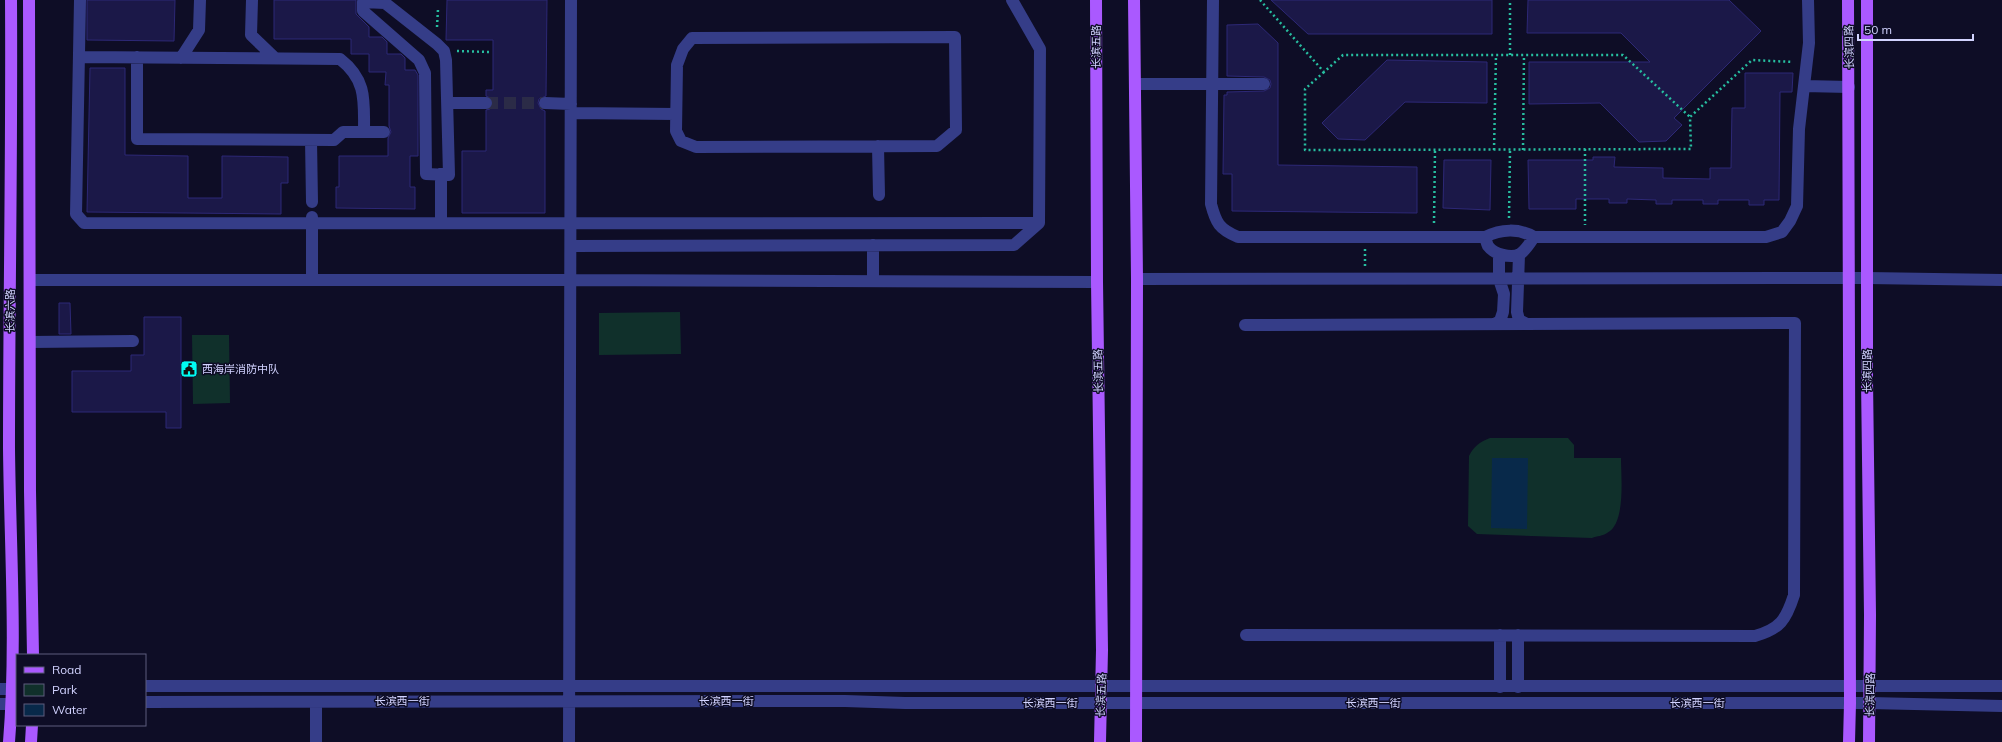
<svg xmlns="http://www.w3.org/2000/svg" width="2002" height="742" viewBox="0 0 2002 742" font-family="Mulish,'Noto Sans SC',sans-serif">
	<rect width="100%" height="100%" fill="#0e0d26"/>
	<path fill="#10302b" d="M680 312 681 354 599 355V313Z
		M192 335H229L230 403 193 404Z
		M1490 438H1568L1574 445V458H1621C1621 477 1626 524 1607 533 1603 536 1597 536 1592 538L1477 534 1468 526 1469 456C1474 446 1480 442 1490 438Z"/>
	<path fill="#08294a" d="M1492 458H1528L1527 529 1491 528Z"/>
	<path fill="#1b1848" stroke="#2d2876" d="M87 0H175L174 41 87 40Z
		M274 0H356V14L369 27V37H382L387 42V54H401L405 58V70H415L418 75V156H410V187H415V209L336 208V187H339V156H388V138L391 132 389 126V85H385L386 72H369V54H351V39H274Z
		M447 0H547L546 96 539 99 538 103 541 109 545 111V213H462V151H486V110L490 109 493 103 492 99 486 96V90H493V40H446Z
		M1271 0H1492V34H1308Z
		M1528 0H1729L1761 31 1674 118 1682 125 1666 141 1639 142 1600 103 1529 104V62H1650L1621 33H1527Z
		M1258 24 1278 43V165L1417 167V213L1232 211V174H1223L1224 95H1227V92L1264 91 1270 88 1271 84 1270 80 1264 77 1227 76V25Z
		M1387 60 1487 62V103L1405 102 1365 140 1338 139 1322 123Z
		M90 68H125V155L188 156V198H222V156L288 157V183H281V214L87 212Z
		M1745 73H1793L1792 92H1780L1779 200H1764V205H1749V200H1718V204H1703V200H1672V204H1656V200L1627 199V203H1609V199H1576V209H1529L1528 160H1593V157H1615L1614 167 1663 168V178L1710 179V168H1731L1732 108H1745Z
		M1444 160H1491L1490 210 1443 208Z
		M59 303H70L71 334H59Z
		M144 317H181V428H166V412H72V371H131V355H144Z"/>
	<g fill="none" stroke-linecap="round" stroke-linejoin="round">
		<path stroke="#2b2b47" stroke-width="12" stroke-dasharray="12 6" stroke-linecap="butt" d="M486 103H545"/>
		<path stroke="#27bea0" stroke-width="2.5" stroke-dasharray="2 3" stroke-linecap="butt" d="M1260 0 1324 72 1343 55H1623L1690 117
			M437 27 438 9
			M457 51 489 52
			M1510 55V0
			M1324 72 1305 89V150L1691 149 1690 117 1752 60 1793 62
			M1585 149V225
			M1494 150 1496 55
			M1523 150 1524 55
			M1509 218 1510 150
			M1434 223 1435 150
			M1365 266V249"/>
		<path stroke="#353d88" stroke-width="12" d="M80 0 76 214 84 223C402 225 721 222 1039 223
			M252 0 251 35 275 58
			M1213 0 1211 204C1216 223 1219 229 1238 237H1485C1501 229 1519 228 1534 237H1766L1782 232 1790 221 1797 206 1799 129 1809 43 1808 0
			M363 2 385 3 437 44 444 51 446 60 449 175 426 174 425 73 419 60 363 11Z
			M955 37 956 130 937 146 696 147 681 141 676 131 677 65 683 49 692 38Z
			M79 57 340 59C367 80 364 101 364 132
			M137 57V139L334 140 343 132H384
			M181 58 199 30 200 0
			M1135 84H1264
			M1804 86 1849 87
			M448 103H486
			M545 103 571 104
			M571 113 676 114
			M311 140 312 202
			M878 146 879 195
			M441 174V223
			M312 217V280
			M1485 237C1486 240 1487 244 1488 246 1494 254 1511 259 1520 254 1526 250 1530 243 1534 237
			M873 245V281
			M571 246 1014 245 1039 223 1040 49 1012 0
			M1519 255 1517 312 1519 320 1527 324
			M1137 279 1867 278 2002 280
			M30 280H571L1097 282
			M1494 324 1500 321 1503 312 1504 294 1499 279V254
			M1245 325 1795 323 1794 595C1786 620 1780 629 1755 636L1246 635
			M30 342 133 341
			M1500 635V687
			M1518 635V687
			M145 686H2002
			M0 689H17
			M145 702 845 701 905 703H1870L2002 706
			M316 702V742
			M0 704H17
			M569 742 571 0"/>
		<path stroke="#aa59ff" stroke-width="12" d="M29 0 30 491 33 655
			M1096 0 1097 282 1102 650 1100 742
			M1134 0 1137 279 1136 742
			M1848 0 1850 703 1849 742
			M1867 0V380L1870 615 1869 742
			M9 742C17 644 10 546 9 448 9 298 12 149 11 0
			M31 742 32 725"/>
	</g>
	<defs>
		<g id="civic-square" transform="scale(0.9)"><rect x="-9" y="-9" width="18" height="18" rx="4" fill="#00fdf3" stroke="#0e0d26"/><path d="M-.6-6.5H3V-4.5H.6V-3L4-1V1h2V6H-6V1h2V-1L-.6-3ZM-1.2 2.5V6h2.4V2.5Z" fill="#111"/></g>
	</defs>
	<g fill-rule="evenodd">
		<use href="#civic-square" x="189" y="369"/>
	</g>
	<g text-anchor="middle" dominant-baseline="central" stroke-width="3" stroke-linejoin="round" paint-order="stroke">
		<g font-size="11" fill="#d2d3ff" stroke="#0e0d26">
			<text transform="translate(1096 47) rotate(-90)">长滨五路</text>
			<text transform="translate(1849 47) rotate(-91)">长滨四路</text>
			<text transform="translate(10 311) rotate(-90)">长滨六路</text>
			<text transform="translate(1098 371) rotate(-91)">长滨五路</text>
			<text transform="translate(1867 371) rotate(-90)">长滨四路</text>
			<text transform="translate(1101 695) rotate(-88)">长滨五路</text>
			<text transform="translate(1870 695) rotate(-89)">长滨四路</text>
			<text x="402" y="701">长滨西一街</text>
			<text x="726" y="701">长滨西一街</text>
			<text x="1050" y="703">长滨西一街</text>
			<text x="1373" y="703">长滨西一街</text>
			<text x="1697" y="703">长滨西一街</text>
		</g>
		<g font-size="11" fill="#d2d3ff" stroke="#0e0d26" text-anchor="start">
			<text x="202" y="369">西海岸消防中队</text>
		</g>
	</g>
	<rect x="16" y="654" width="130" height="72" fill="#0e0d26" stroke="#5c5c7d"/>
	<rect x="24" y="667" width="20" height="6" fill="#aa59ff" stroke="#5c5c7d"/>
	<text x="52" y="674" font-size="12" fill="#d2d3ff">Road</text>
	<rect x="24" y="684" width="20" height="12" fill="#10302b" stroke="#5c5c7d"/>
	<text x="52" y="694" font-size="12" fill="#d2d3ff">Park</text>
	<rect x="24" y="704" width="20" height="12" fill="#08294a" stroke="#5c5c7d"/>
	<text x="52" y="714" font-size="12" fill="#d2d3ff">Water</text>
	<path d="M1858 34v6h115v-6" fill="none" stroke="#d2d3ff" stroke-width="2"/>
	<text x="1864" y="34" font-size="12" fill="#d2d3ff" stroke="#0e0d26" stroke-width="3" paint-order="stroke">50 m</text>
</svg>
